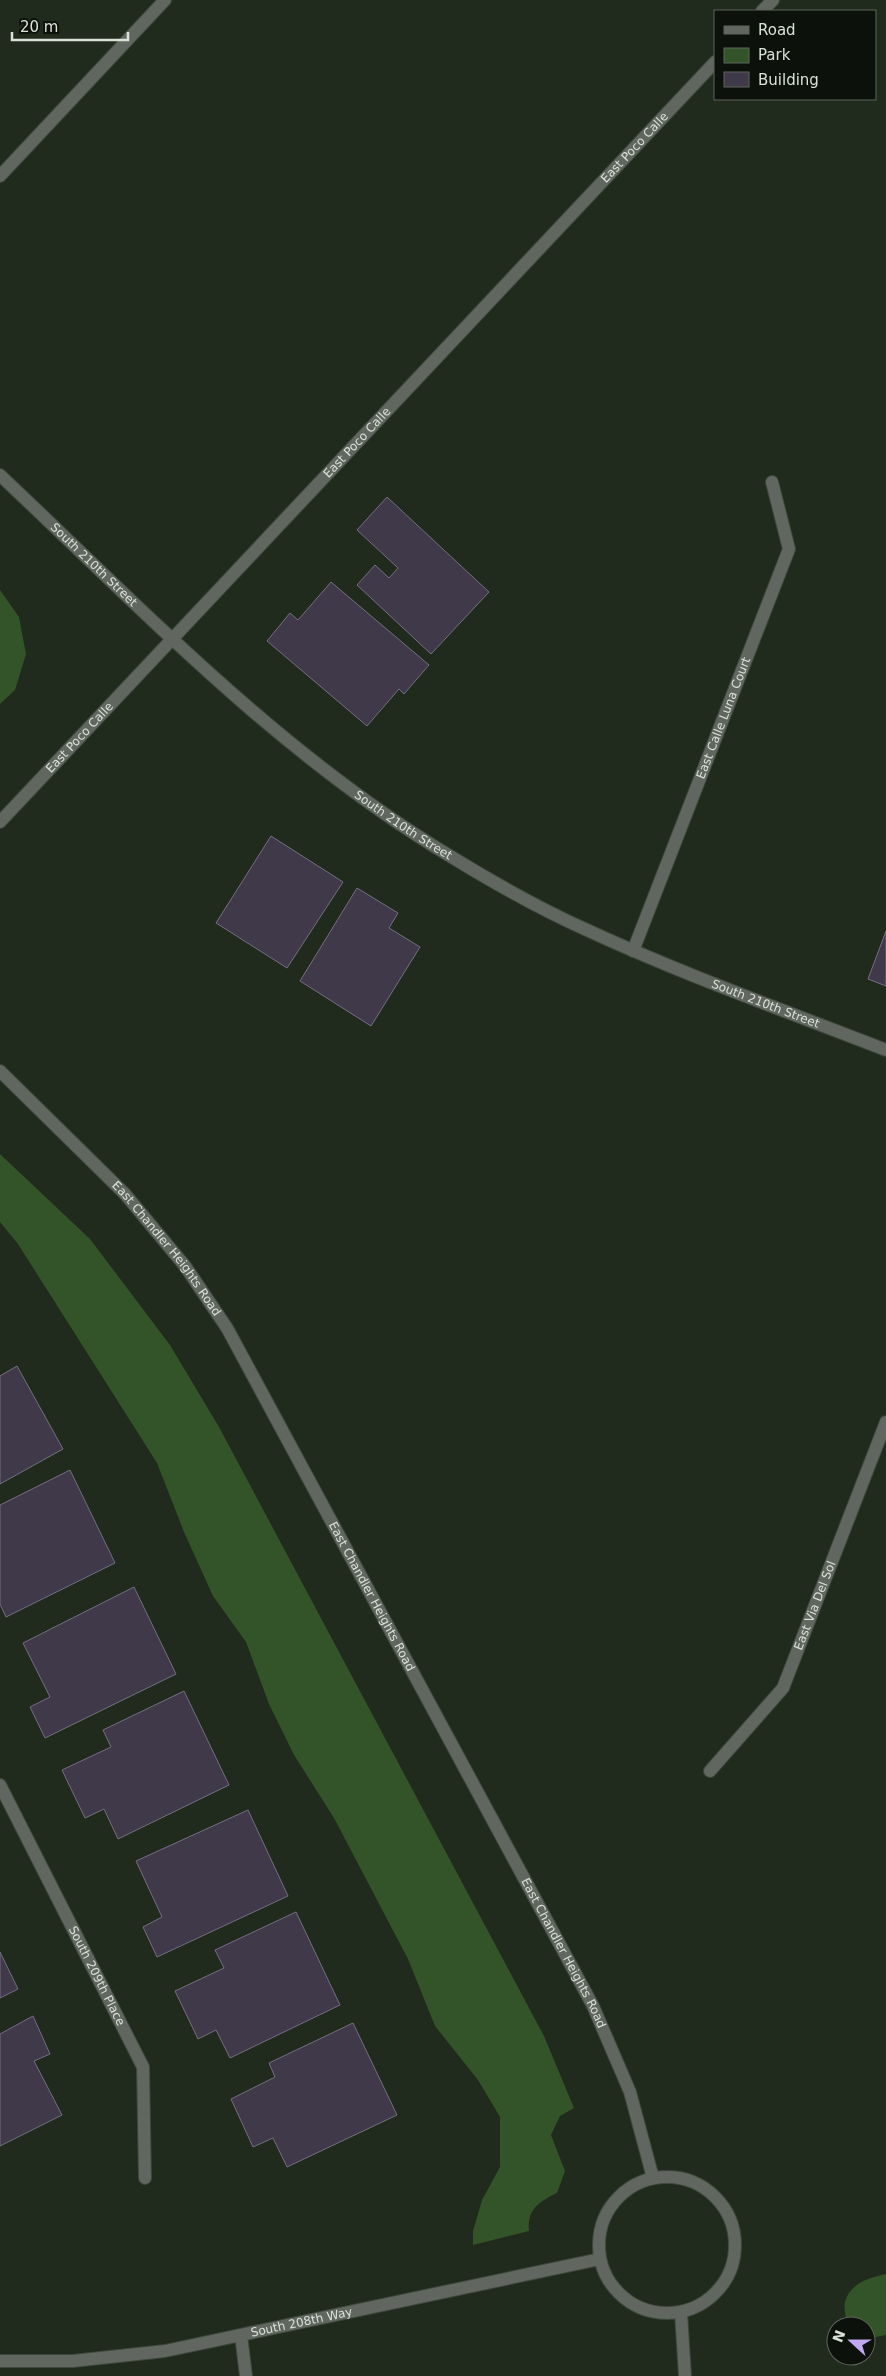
<svg xmlns="http://www.w3.org/2000/svg" width="886" height="2376" viewBox="0 0 886 2376" font-family="'DejaVu Sans',sans-serif">
	<rect width="100%" height="100%" fill="#202a1d"/>
	<path fill="#335428" d="M0 590 19 617 26 654 15 690 0 704Z
		M0 1154 90 1239 170 1345 219 1427 544 2036 574 2108 560 2116 551 2135 565 2171 557 2193C539 2202 527 2209 529 2231L473 2245V2231L482 2200 500 2167V2117L478 2080 435 2026 408 1959 334 1818 294 1755 269 1704 246 1642 213 1596 184 1532 157 1463 18 1244 0 1222Z
		M886 2274V2335L866 2339V2326H847C847 2319 843 2309 845 2302 850 2283 869 2278 886 2274Z"/>
	<path fill="#3f3949" stroke="#756f81" d="M387 497 489 592 431 654 357 585 375 565 389 578 398 568 357 530Z
		M331 582 429 665 404 694 399 689 367 726 267 641 290 613 298 620Z
		M271 836 343 882 287 968 216 923Z
		M357 888 398 913 389 928 420 947 371 1026 300 981Z
		M886 931V986L868 979Z
		M17 1366 63 1449 0 1484V1376Z
		M70 1470 115 1563 6 1617 0 1604V1505Z
		M134 1587 176 1674 45 1738 30 1707 50 1697 23 1643Z
		M184 1691 229 1785 118 1839 104 1809 85 1818 62 1770 111 1747 103 1730Z
		M248 1810 288 1896 157 1957 143 1927 162 1917 136 1861Z
		M296 1912 340 2005 230 2058 216 2030 198 2039 175 1991 224 1968 215 1950Z
		M0 1952 18 1989 0 1998Z
		M33 2016 50 2054 34 2061 62 2115 0 2146V2034Z
		M353 2023 397 2115 287 2167 273 2138 253 2147 231 2099 275 2077 269 2063Z"/>
	<g fill="none" stroke-linecap="round" stroke-linejoin="round">
		<g stroke="#3e473b" stroke-width="14">
			<g id="street">
				<path d="M762 11 773 0"/>
				<path d="M0 176 165 0"/>
				<path id="s1" d="M0 475C143 610 281 755 450 856 494 883 540 909 587 930 684 975 786 1011 886 1050"/>
				<path id="s2" d="M0 822 715 62"/>
				<path id="s3" d="M633 951 789 549 772 482"/>
				<path id="s4" d="M0 1071 125 1194 185 1266 227 1328 593 2006 630 2092 653 2178"/>
				<path id="s5" d="M710 1771 783 1688 886 1422"/>
				<path id="s6" d="M0 1785 143 2067 145 2178"/>
				<circle cx="667" cy="2245" r="68"/>
				<path d="M681 2313 685 2376"/>
				<path d="M241 2335 246 2376"/>
				<path id="s7" d="M0 2361H73L165 2351 600 2259"/>
			</g>
		</g>
		<use href="#street" stroke="#616760" stroke-width="12"/>
	</g>
	<g text-anchor="middle" dominant-baseline="central" stroke-width="5" stroke-linejoin="round" paint-order="stroke">
		<g font-size="12" fill="#dae1d8" stroke="#0d110b">
			<text stroke="none"><textPath href="#s2" startOffset="926">East Poco Calle</textPath></text>
			<text stroke="none"><textPath href="#s2" startOffset="521">East Poco Calle</textPath></text>
			<text stroke="none"><textPath href="#s1" startOffset="130">South 210th Street</textPath></text>
			<text stroke="none"><textPath href="#s3" startOffset="250">East Calle Luna Court</textPath></text>
			<text stroke="none"><textPath href="#s2" startOffset="116">East Poco Calle</textPath></text>
			<text stroke="none"><textPath href="#s1" startOffset="535">South 210th Street</textPath></text>
			<text stroke="none"><textPath href="#s1" startOffset="940">South 210th Street</textPath></text>
			<text stroke="none"><textPath href="#s4" startOffset="244">East Chandler Heights Road</textPath></text>
			<text stroke="none"><textPath href="#s4" startOffset="649">East Chandler Heights Road</textPath></text>
			<text stroke="none"><textPath href="#s5" startOffset="199">East Via Del Sol</textPath></text>
			<text stroke="none"><textPath href="#s4" startOffset="1054">East Chandler Heights Road</textPath></text>
			<text stroke="none"><textPath href="#s6" startOffset="214">South 209th Place</textPath></text>
			<text stroke="none"><textPath href="#s7" startOffset="305">South 208th Way</textPath></text>
		</g>
	</g>
	<rect x="714" y="10" width="162" height="90" fill="#0d110b" stroke="#5f645d"/>
	<rect x="724" y="26" width="25" height="8" fill="#616760" stroke="#5f645d"/>
	<text x="758" y="35" font-size="15" fill="#dae1d8">Road</text>
	<rect x="724" y="48" width="25" height="15" fill="#335428" stroke="#5f645d"/>
	<text x="758" y="60" font-size="15" fill="#dae1d8">Park</text>
	<rect x="724" y="72" width="25" height="15" fill="#3f3949" stroke="#5f645d"/>
	<text x="758" y="85" font-size="15" fill="#dae1d8">Building</text>
	<g transform="translate(851 2341) rotate(291)"><circle r="24" fill="#0d110b" stroke="#5f645d"/>
	<path d="M0-4L9 19L0 12L-9 19Z" fill="#c2a8f2"/>
	<text y="-8" font-size="14" font-weight="bold" text-anchor="middle" fill="#dae1d8">N</text>
	</g>
	<path d="M12 32v8h116v-8" fill="none" stroke="#dae1d8" stroke-width="2.5"/>
	<text x="20" y="32" font-size="15" fill="#dae1d8" stroke="#0d110b" stroke-width="4" paint-order="stroke">20 m</text>
</svg>
